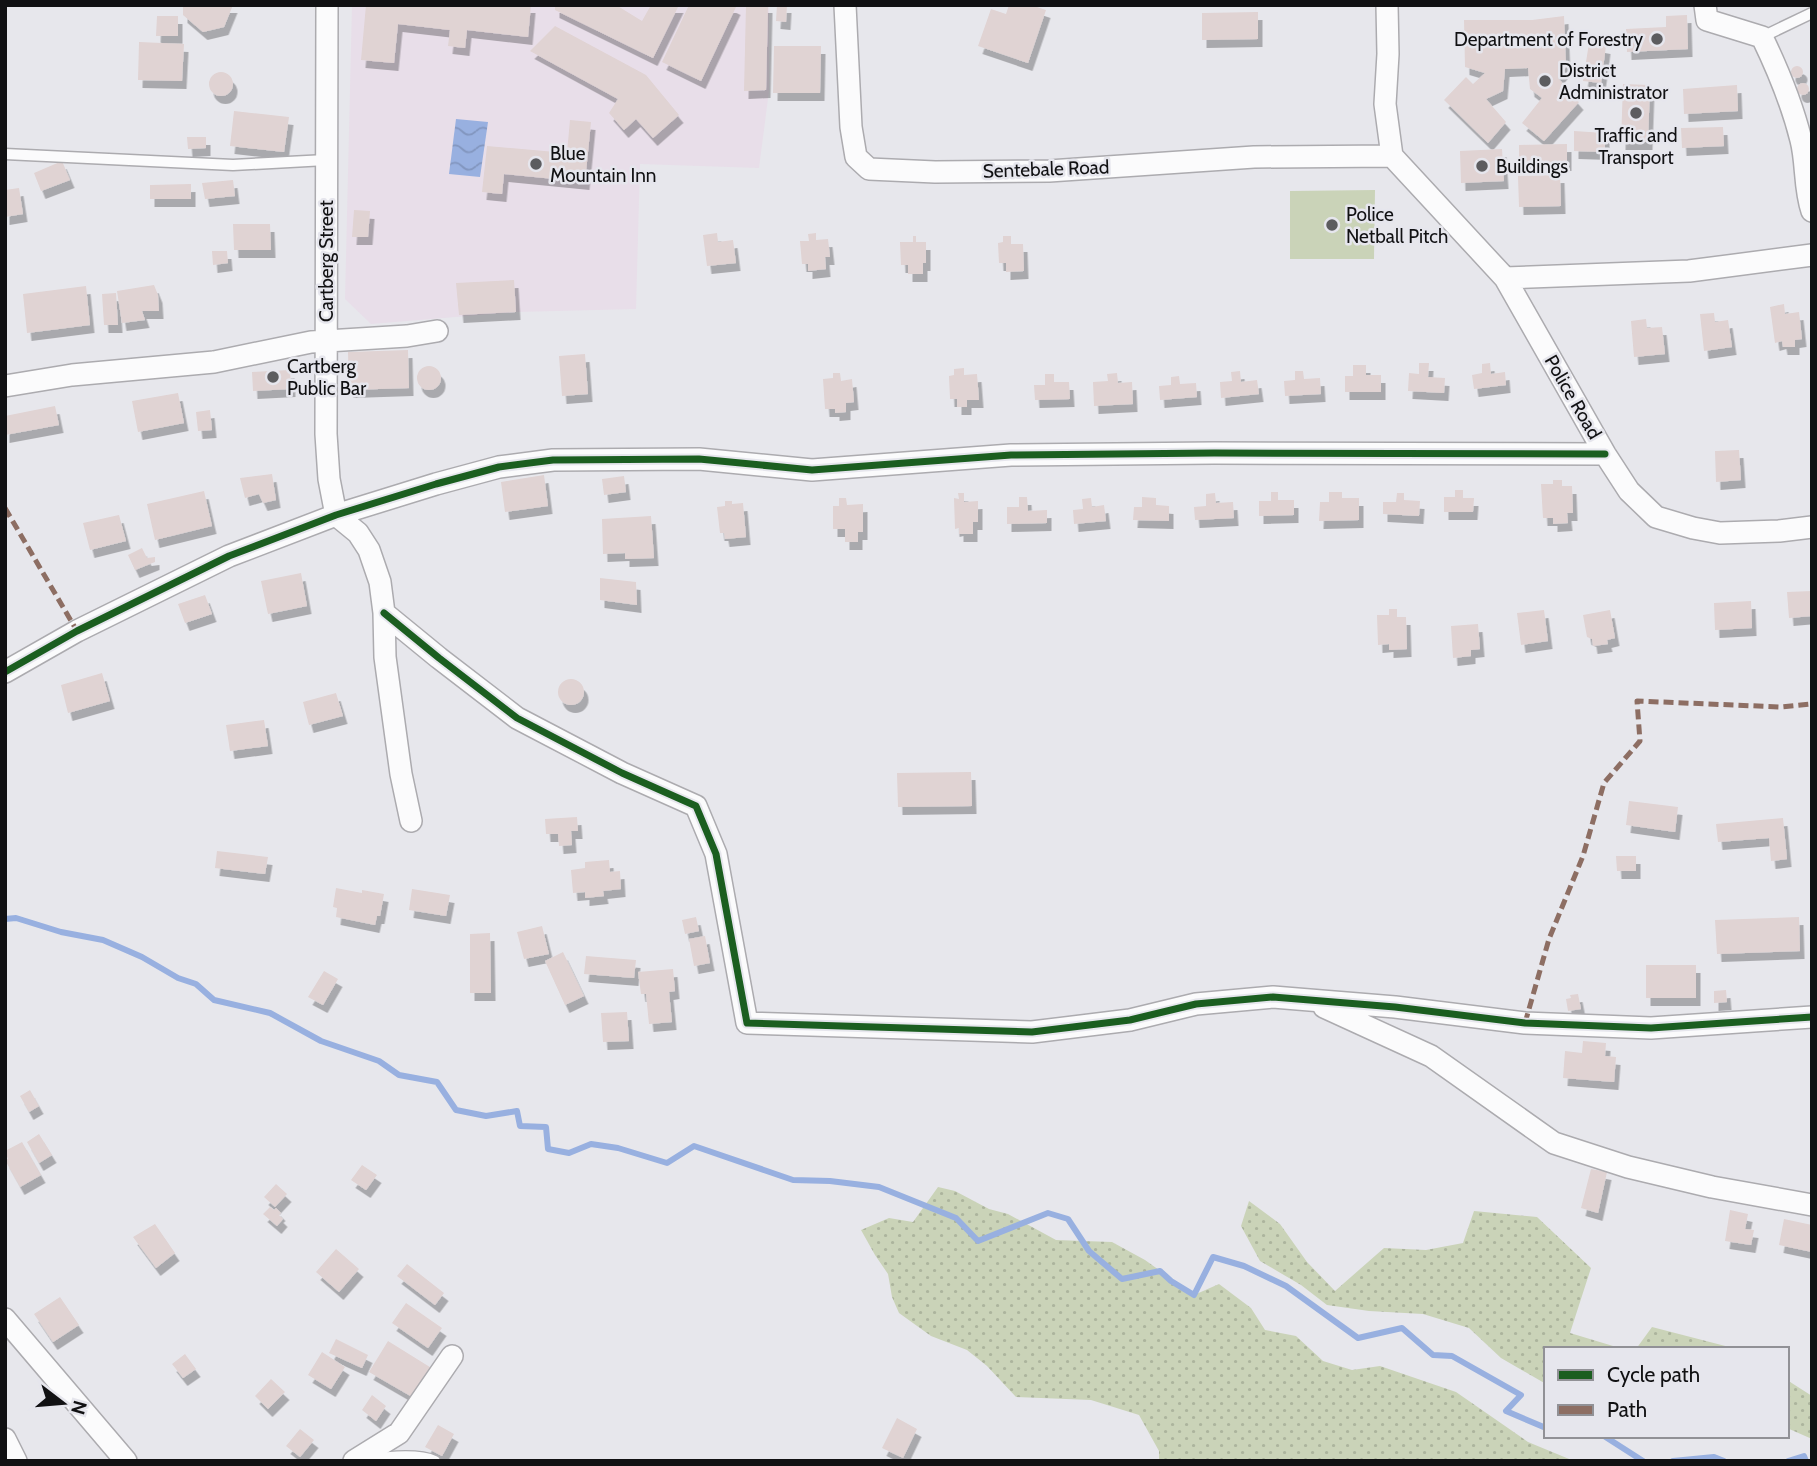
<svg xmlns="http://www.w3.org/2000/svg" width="1817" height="1466" viewBox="0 0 1817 1466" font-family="Cabin,sans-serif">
	<defs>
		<pattern id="grass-dots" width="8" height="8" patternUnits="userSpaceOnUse" patternTransform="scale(1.75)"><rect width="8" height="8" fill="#cad3b8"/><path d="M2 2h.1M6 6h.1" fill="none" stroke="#acb49d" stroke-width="1.8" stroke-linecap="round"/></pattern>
		<pattern id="water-waves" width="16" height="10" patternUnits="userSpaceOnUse" patternTransform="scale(1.75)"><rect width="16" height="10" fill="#98b0e0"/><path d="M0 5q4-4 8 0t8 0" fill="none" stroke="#8296bf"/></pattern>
		<filter id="shadow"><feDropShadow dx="4.5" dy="8" stdDeviation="0" flood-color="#0004"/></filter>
	</defs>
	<rect width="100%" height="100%" fill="#e7e7ec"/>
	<path fill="#e8dee9" d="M352 5H769V91L759 168 640 164 636 309 516 312 371 324 345 299Z"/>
	<path fill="url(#grass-dots)" d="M938 1187 955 1191 989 1209 1008 1214 1056 1240 1112 1242 1145 1260 1194 1295 1219 1284 1251 1308 1265 1330 1296 1336 1323 1361 1352 1370 1380 1366 1456 1392 1528 1442 1574 1461H1159V1451L1139 1415 1091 1400 1016 1397 987 1366 967 1350 931 1336 899 1313 892 1297 888 1274 875 1255 861 1230 889 1218 913 1222Z
		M1249 1201 1280 1224 1307 1262 1335 1291 1384 1248 1426 1250 1463 1243 1474 1211 1537 1217 1591 1268 1570 1333 1623 1349H1546V1384L1501 1358 1469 1328 1423 1314 1369 1311 1327 1305 1301 1285 1260 1261 1241 1226Z
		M1652 1327 1733 1348 1734 1349H1636Z
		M1787 1380 1812 1396V1439L1787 1428Z"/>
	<path fill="#cad3b8" d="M1375 190 1374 259H1290V191Z"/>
	<path fill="url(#water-waves)" d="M456 119 488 122 480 177 449 174Z"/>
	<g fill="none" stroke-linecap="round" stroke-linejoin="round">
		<path stroke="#98b0e0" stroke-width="6" d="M5 919 16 918 61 932 103 940 142 957 178 978 196 984 214 1000 270 1013 321 1041 379 1061 399 1075 437 1082 456 1110 486 1116 517 1111 520 1126 546 1127 548 1149 569 1153 591 1144 618 1148 667 1163 694 1146 793 1180 830 1181 879 1187 956 1218 978 1241 1048 1213 1068 1219 1089 1251 1122 1279 1160 1271 1171 1281 1194 1295 1213 1257 1244 1266 1286 1286 1358 1338 1402 1328 1433 1355 1452 1356 1521 1395 1506 1411 1546 1428
			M1604 1436 1643 1461
			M1673 1461 1714 1457 1724 1461
			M1788 1461 1804 1456 1806 1461"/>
	</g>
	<path fill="#e0d3d3" filter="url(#shadow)" d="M183 5H233L224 27 203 32 183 15Z
		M366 5H531L528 37 467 30 465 48 448 46 450 30 398 24 394 63 361 60Z
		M555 5H616L642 21 651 5H679L653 58 555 10Z
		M689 5H732L736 7 701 81 662 62Z
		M746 5H768L766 90 744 91Z
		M777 5H787L786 22 776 21Z
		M1009 5H1031L1046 10 1028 63 978 46 991 9 1006 14Z
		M1258 12V39L1202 40V13Z
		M1687 15 1688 49 1627 52 1626 29 1666 27V16Z
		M157 16H178V36H156Z
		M1564 16 1566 67 1558 78 1579 102 1544 141 1522 123 1542 98 1530 89 1528 68 1505 69 1503 91 1486 99 1506 122 1488 143 1444 100 1466 77 1473 84 1485 73 1465 67 1464 20H1532Z
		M555 26 646 75 679 115 653 138 636 119 624 130 609 113 618 99 530 51Z
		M139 42 184 44 182 81 138 80Z
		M1589 43 1606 46 1601 83 1583 81Z
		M774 46H821L820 93H773Z
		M1791 72a6 6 0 1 1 12 0a6 6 0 1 1-12 0Z
		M209 84a12 12 0 1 1 24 0a12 12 0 1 1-24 0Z
		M1797 89a6 6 0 1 1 12 0a6 6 0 1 1-12 0Z
		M1623 84 1650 85 1648 142H1621Z
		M1737 85 1738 111 1684 114 1683 89Z
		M234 111 289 117 284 152 230 146Z
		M570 120 591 122 585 182 504 174 502 194 482 192 487 146 567 153Z
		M1723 127 1724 146 1682 148 1681 128Z
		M1574 131 1605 133V152L1574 151Z
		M187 137H206V148L188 149Z
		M1567 144V163L1519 164V145Z
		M1502 149 1504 181 1461 183 1460 151Z
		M62 161 70 180 41 191 34 173Z
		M1560 175 1561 206 1519 207 1518 176Z
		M233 180 235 196 205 199 202 183Z
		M191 184V199H150V185Z
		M19 188 23 214 5 217V190Z
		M354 210 370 211 368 237H352Z
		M233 224H270L271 250H234Z
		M717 233 718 242 733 240 736 263 707 266 703 235Z
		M816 233V240L828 239 830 257H825L826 269 808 271V264H802L800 241H809L808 234Z
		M913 236H916V242H926V263H923V274H908V265H901L900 242H913Z
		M1003 236H1011V244H1023L1024 271 1006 272V263H999L998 243 1003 242Z
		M212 251H227L228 263 213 265Z
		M514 280 516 312 459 315 456 283Z
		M154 285 158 295 159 311H142L145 320 122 323 117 291Z
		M86 286 90 325 27 333 23 294Z
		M116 293 118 325H104L102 294Z
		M1784 304 1785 314 1799 312 1802 339 1795 340V347H1783L1782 341 1775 343 1770 307Z
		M1714 313 1715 322 1728 320 1732 347 1704 351 1700 314Z
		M1646 319 1647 328 1662 327 1665 354 1634 357 1631 321Z
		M408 350 409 388 349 390 348 352Z
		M585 354 588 394 562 396 559 356Z
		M1419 363H1429L1428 377 1445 378 1444 393 1408 391 1409 373 1419 374Z
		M1490 363 1491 374 1505 372 1506 385 1474 389 1472 375 1482 373V364Z
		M1353 365H1366V375H1381V392H1345V376H1353Z
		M417 378a12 12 0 1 1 24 0a12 12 0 1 1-24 0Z
		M964 368V375L977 374 979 400H967V407H957V399H950L949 376 954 375V369Z
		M290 370 291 389 253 391 252 372Z
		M1240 371 1241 382 1257 380 1259 394 1221 398 1220 382 1232 381 1231 372Z
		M1295 371H1303L1304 379 1320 378 1321 394 1285 396 1284 381 1295 380Z
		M833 373H840L841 381 852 379 854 402 846 403V412L835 413V409H825L823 379 833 378Z
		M1117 373 1118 383 1132 382 1133 404 1094 406 1093 382 1108 381 1107 374Z
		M1045 374H1054V382H1069L1070 399 1035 400 1034 385H1045Z
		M1179 376 1180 384 1196 383 1197 397 1160 400 1159 386 1171 385V377Z
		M178 393 184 423 138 432 132 401Z
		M55 406 59 425 5 435V416Z
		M210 410 212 430 198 431 196 412Z
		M1739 450 1741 480 1716 482 1715 451Z
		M272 474 276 500 263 503 259 494 245 498 240 478Z
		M544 475 548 506 505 512 501 482Z
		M624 476 626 492 604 495 602 479Z
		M1553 480H1562V486H1572L1573 513H1567L1568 523 1553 524V518H1543L1541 484H1553Z
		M1455 490H1463V498H1474L1473 512H1444V497H1455Z
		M204 491 212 526 155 540 147 504Z
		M1271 492H1278V500H1294V515L1259 516V501H1271Z
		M1329 492H1342V498H1359V520L1319 521 1320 502H1329Z
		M958 493H964V502L978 501V522H973V534H959V528L955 529 954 498 959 499Z
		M1215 493 1216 503 1233 502 1234 518 1195 520 1194 507 1206 506V494Z
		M1397 493H1404V500L1420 501 1419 516 1383 514V502H1396Z
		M1019 497H1027L1028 511 1047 510V523L1007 524V507H1019Z
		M1142 497 1156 498V505L1169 506V521L1133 520 1134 507H1142Z
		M839 498H846L847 505 863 504V532H858V542H845V529H833V506H839Z
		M1091 498 1092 507 1104 505 1106 521 1074 524 1073 510 1083 509 1082 499Z
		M725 501H732V504L743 503 746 537 725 539 724 533H720L717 507 725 506Z
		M119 515 126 541 90 550 83 523Z
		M651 516 654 558 625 559V553L603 554 602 519Z
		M142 548 147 558 155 557V562L135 570 128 555Z
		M301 573 307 606 268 614 261 581Z
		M600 578 636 582 637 605 600 600Z
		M1812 591V616L1789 618 1787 592Z
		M205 595 212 614 185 623 178 604Z
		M1751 601 1752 628 1715 630 1714 603Z
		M1389 609H1397V617H1406L1407 649 1389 650V644L1378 645 1377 615H1389Z
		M1544 610 1548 641 1521 645 1517 613Z
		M1610 610 1615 638 1607 640 1608 644 1593 646 1592 639 1587 637 1583 615Z
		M1478 624 1480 649 1471 650V656L1453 658 1451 626Z
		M102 673 110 701 68 713 61 685Z
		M558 692a13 13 0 1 1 26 0a13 13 0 1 1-26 0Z
		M336 693 343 716 309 725 303 702Z
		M264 720 268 746 230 751 226 725Z
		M971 772 972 806 898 807 897 773Z
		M1629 801 1678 807 1675 832 1626 825Z
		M577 817 578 831H571L572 845 559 846 558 834H546L545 819Z
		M1783 818 1787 859 1771 861 1769 838 1718 842 1716 824Z
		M217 851 268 857 265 874 215 868Z
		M1616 856H1636V871H1617Z
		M609 860 610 872 620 871 621 889 603 891 604 896 585 898V892L573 893 571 870 585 868V862Z
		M336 888 362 893V890L384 894 380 916H377L375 925 336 917 337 908 333 907Z
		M412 889 450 895 446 916 409 910Z
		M696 917 699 931 685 934 682 920Z
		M1799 917 1800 951 1717 954 1715 920Z
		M542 926 549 954 524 959 517 932Z
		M490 933 491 993H470V934Z
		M705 936 710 963 694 966 689 939Z
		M563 952 584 996 565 1005 545 961Z
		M586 956 636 960 634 978 584 974Z
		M1646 965H1696V998H1646Z
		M673 969 675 991 669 992 672 1022 649 1024 646 994H641L638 972Z
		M324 971 338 979 323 1005 308 997Z
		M1726 990 1727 1002 1714 1003V991Z
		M1578 994 1581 1009 1568 1011 1566 999 1571 998 1570 995Z
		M627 1012 629 1041 603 1042 601 1013Z
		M1583 1041 1606 1043 1605 1056 1616 1057 1614 1082 1563 1078 1565 1051 1582 1053Z
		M30 1090 39 1106 29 1112 20 1096Z
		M39 1134 52 1155 39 1163 27 1142Z
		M22 1142 41 1175 20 1187 5 1160 8 1159 5 1151Z
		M362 1165 377 1175 366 1190 351 1180Z
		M1591 1169 1607 1172 1598 1213 1581 1208Z
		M276 1184 287 1194 275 1207 264 1197Z
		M270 1207 274 1210 276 1208 281 1213 279 1215 283 1219 277 1226 263 1214Z
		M1730 1210 1748 1214 1745 1229 1754 1230 1751 1245 1725 1241Z
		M1784 1219 1812 1225V1252L1779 1245Z
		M155 1224 175 1253 156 1268 133 1237Z
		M336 1249 359 1269 339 1292 316 1272Z
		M407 1264 444 1293 435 1305 397 1276Z
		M60 1297 79 1325 53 1342 34 1314Z
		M406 1303 442 1328 428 1348 392 1323Z
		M336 1339 368 1355 362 1368 329 1353Z
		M388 1341 433 1369 414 1398 369 1372Z
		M322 1352 345 1367 331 1389 308 1375Z
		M185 1354 196 1369 183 1378 172 1364Z
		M271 1379 285 1392 268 1409 255 1396Z
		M372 1395 386 1406 376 1421 362 1410Z
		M897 1418 917 1429 903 1458 882 1448Z
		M438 1425 454 1434 442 1456 425 1447Z
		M300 1429 314 1440 300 1457 286 1446Z"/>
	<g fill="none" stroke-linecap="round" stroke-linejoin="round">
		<g stroke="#acabaf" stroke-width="13">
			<path id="service" d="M1762 37 1812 13
				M5 154 233 165 326 160
				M366 1460C385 1457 417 1453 435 1461"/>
		</g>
		<g stroke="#acabaf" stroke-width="24">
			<path id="minor" d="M327 5 326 434 329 479 336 515 358 533 369 550 380 582 384 613 385 657 401 774 411 821
				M845 5 851 127 856 157 869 169 935 172 1049 171 1254 157 1392 156
				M1387 5 1388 54 1385 104 1392 156 1505 278 1605 454 1629 491 1656 517 1693 528 1720 533 1779 531 1812 527
				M1705 5 1707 20 1762 37C1778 70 1792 104 1801 140 1807 163 1804 188 1812 211
				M1505 278 1689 271 1812 255
				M5 386 72 375 214 362 311 342 407 336 437 331
				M384 613 439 658 517 718 622 773 696 806 716 854 747 1023 1032 1032 1130 1020 1196 1004 1273 997 1395 1007 1525 1023 1651 1028 1812 1017
				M5 672 77 631 229 556 336 515 436 484 499 467 553 460 699 459 812 470 1011 455 1214 453 1605 454
				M1324 1007 1431 1056 1554 1143 1628 1167 1712 1187 1812 1205
				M5 1319 126 1461
				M5 1439 16 1461
				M354 1461 399 1433 452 1356"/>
		</g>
		<use href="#service" stroke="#fbfbfc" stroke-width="10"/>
		<use href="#minor" stroke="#fbfbfc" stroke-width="21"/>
		<path stroke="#8d6e63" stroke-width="5" stroke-dasharray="10 5" stroke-linecap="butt" d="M5 508 77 631
			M1525 1023 1549 939 1583 856 1604 783 1640 741 1637 701 1781 707 1812 704"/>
		<g stroke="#e6e6ed" stroke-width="11">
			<path id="cycleway" d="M384 613 439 658 517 718 622 773 696 806 716 854 747 1023 1032 1032 1130 1020 1196 1004 1273 997 1395 1007 1525 1023 1651 1028 1812 1017
				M5 672 77 631 229 556 336 515 436 484 499 467 553 460 699 459 812 470 1011 455 1214 453 1605 454"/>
		</g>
		<use href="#cycleway" stroke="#1b5e20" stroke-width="7"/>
	</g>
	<g fill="#5c5c5f" stroke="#e6e6ed" stroke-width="2.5">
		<circle cx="1657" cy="39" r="7"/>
		<circle cx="1545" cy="81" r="7"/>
		<circle cx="1636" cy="113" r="7"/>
		<circle cx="536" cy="164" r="7"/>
		<circle cx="1482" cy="166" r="7"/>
		<circle cx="1332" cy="225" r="7"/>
		<circle cx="273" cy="377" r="7"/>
	</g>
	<g text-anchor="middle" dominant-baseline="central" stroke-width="5" stroke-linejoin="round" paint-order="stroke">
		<g font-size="19" fill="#111113" stroke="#e6e6ed" text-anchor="start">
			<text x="1643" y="39" text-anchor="end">Department of Forestry</text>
			<text x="1559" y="70">District<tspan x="1559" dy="22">Administrator</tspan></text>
			<text x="1636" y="135" text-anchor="middle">Traffic and<tspan x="1636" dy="22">Transport</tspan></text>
			<text x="550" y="153">Blue<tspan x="550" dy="22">Mountain Inn</tspan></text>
			<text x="1496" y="166">Buildings</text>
			<text x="1346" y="214">Police<tspan x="1346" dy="22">Netball Pitch</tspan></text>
			<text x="287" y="366">Cartberg<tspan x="287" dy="22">Public Bar</tspan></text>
		</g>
		<g font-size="19" fill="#111113" stroke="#e6e6ed">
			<text transform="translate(1046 169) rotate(-2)">Sentebale Road</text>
			<text transform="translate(326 261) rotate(-90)">Cartberg Street</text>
			<text transform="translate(1573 397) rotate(60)">Police Road</text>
		</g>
	</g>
	<rect width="1817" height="1466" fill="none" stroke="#111113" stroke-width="14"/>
	<rect x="1544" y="1347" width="245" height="91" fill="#e6e6ed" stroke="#919196" stroke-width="2"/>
	<rect x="1558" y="1370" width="35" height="10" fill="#1b5e20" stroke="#919196" stroke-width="2"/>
	<text x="1607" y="1382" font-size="21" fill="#111113">Cycle path</text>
	<rect x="1558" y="1405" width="35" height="10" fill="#8d6e63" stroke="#919196" stroke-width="2"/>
	<text x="1607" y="1417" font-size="21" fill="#111113">Path</text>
	<g transform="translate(63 1403) rotate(106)" stroke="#e6e6ed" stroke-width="5" paint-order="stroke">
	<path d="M0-5L12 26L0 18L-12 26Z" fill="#111113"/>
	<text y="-10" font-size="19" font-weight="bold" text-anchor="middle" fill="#111113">N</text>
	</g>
</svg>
